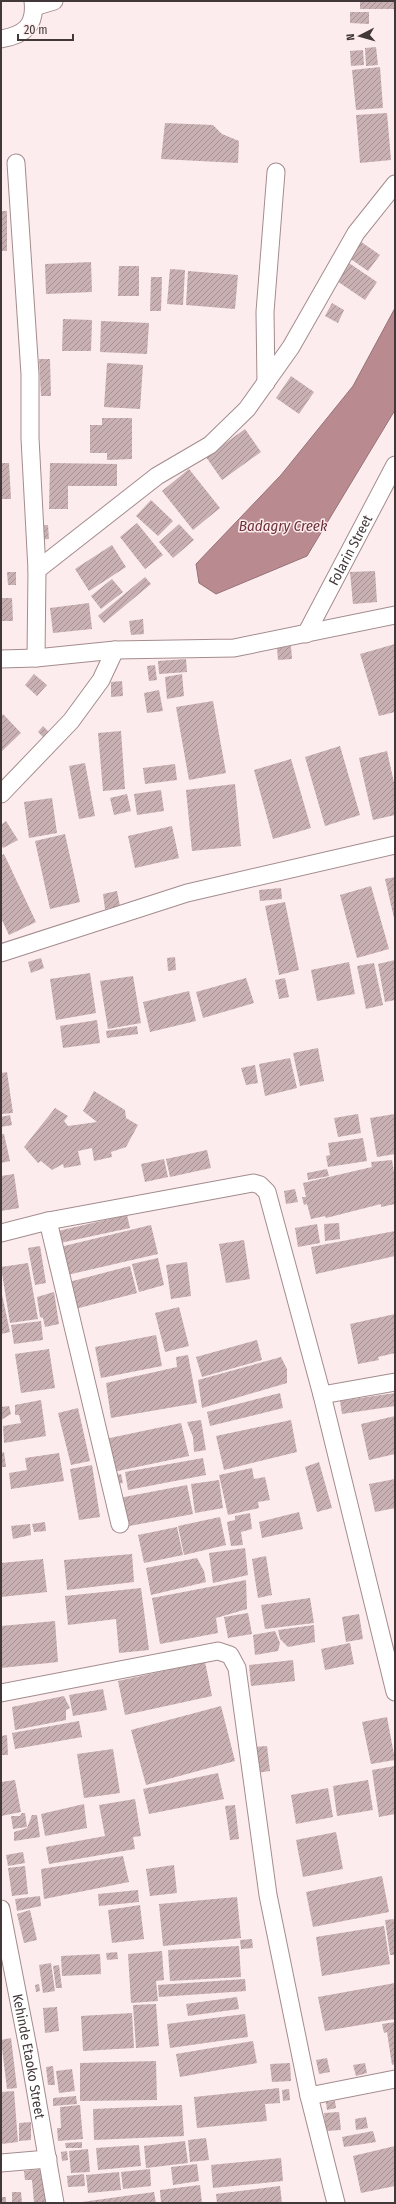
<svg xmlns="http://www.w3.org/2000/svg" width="396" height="2204" viewBox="0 0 396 2204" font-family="'Fira Sans Condensed',sans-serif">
	<defs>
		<pattern id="building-hatch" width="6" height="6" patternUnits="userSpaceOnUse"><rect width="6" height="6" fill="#c9b0b2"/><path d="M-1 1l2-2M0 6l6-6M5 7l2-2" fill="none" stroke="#a59092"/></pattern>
	</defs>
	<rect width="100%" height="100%" fill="#fceced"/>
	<path fill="#b98b90" stroke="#957276" d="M395 308V410L307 556 216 594 199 583 196 564 281 475 353 386Z"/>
	<path fill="url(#building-hatch)" d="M360 1H395V9H360Z
		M350 12H369V24L350 23Z
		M376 47 378 65 366 66 365 48Z
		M363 50 364 65 351 66 350 51Z
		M380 67 383 108 356 110 352 70Z
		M387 113 391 160 360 163 356 115Z
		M165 123 213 125 222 134 239 141 238 163 161 159Z
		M1 211H7V251H1Z
		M357 239 380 255 368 271 345 255Z
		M346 261 377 282 365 300 334 279Z
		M91 262 92 292 46 294 45 264Z
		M119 266H139V296H118Z
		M170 269 185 270 183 305 167 304Z
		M188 271 238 275 235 309 186 305Z
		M151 277H162L161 311H150Z
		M332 303 344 310 338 323 325 316Z
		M63 319 92 320 91 351H62Z
		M101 321 149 323 147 354 100 352Z
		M39 359H50L51 396H41Z
		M107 363 143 365 140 409 104 407Z
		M291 376 314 392 299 414 276 398Z
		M102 418H132V459L107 460V453H90V425H102Z
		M245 429 261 452 222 480 206 457Z
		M1 463H9L11 499H1Z
		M50 463 117 464V486H68V509H49Z
		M189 469 220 508 193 530 162 491Z
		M151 500 173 521 158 536 136 516Z
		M137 523 163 555 145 569 120 537Z
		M179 524 194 540 173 558 159 542Z
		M48 525 49 539 37 540 36 526Z
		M112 545 126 567 89 591 75 569Z
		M375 571 377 602 353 604 350 572Z
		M7 572H16V585H8Z
		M145 577 151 584 104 623 98 616Z
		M112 579 123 592 101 609 91 596Z
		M1 598H12L13 621H1Z
		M89 603 92 629 53 633 50 608Z
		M143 619 144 634 131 635 129 621Z
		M395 644V712L379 716 360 654Z
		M291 646 292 659 278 660 277 648Z
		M186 659 187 672 159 674 158 661Z
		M155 665 157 680 149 681 147 666Z
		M34 674 47 685 37 696 25 685Z
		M182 674 184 696 167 699 165 677Z
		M122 681 123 696 111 697V682Z
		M159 690 163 711 147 713 144 693Z
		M213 701 226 773 189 780 176 707Z
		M3 714 21 733 1 752V717Z
		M43 726 50 733 44 738 38 732Z
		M121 731 125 789 103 791 98 733Z
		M340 746 360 815 325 826 305 757Z
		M387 751 395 787V815L373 820 359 758Z
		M291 759 311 828 273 839 254 770Z
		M85 763 95 816 79 819 69 766Z
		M175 764 177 780 145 784 143 768Z
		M235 784 241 846 192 851 186 790Z
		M161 790 164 811 137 815 134 794Z
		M127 794 131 811 114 815 110 798Z
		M52 798 57 833 29 838 24 802Z
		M6 821 18 840 3 848 1 844V825Z
		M172 826 179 858 135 868 128 836Z
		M65 834 80 902 50 909 35 841Z
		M4 854 36 922 9 935 1 918V856Z
		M395 877V918H394L385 879Z
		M371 886 389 949 357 958 340 895Z
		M281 888 282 899 260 901 259 890Z
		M117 891 120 906 105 909 103 894Z
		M285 902 299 970 279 975 265 906Z
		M175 957 176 970 168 971 167 958Z
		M41 958 44 968 31 973 28 962Z
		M395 960V1000L385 1002 378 964Z
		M349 962 355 994 317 1001 311 970Z
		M374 963 383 1005 366 1009 357 966Z
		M90 973 96 1013 56 1020 50 979Z
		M133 976 141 1023 108 1029 100 981Z
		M246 978 254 1003 203 1018 196 992Z
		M285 978 289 997 279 999 275 980Z
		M189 991 196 1021 150 1032 143 1002Z
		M97 1020 100 1043 63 1048 60 1026Z
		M137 1026 138 1034 107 1038 106 1031Z
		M318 1048 324 1081 300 1086 293 1053Z
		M290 1058 297 1088 265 1096 259 1064Z
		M255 1065 258 1083 246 1085 241 1068Z
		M7 1072 13 1113 1 1114V1073Z
		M94 1091 125 1110 126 1118 138 1125 126 1147 111 1152 112 1157 94 1161 92 1148 78 1151 81 1165 64 1168 63 1164 52 1170 41 1161 38 1163 24 1147 55 1108 68 1116 64 1121 68 1126 97 1122 83 1111Z
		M358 1114 361 1133 338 1137 334 1118Z
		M395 1114V1154L377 1157 370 1118Z
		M10 1115 12 1125 1 1127V1117Z
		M1 1134H4L10 1161 1 1163Z
		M363 1138 367 1161 328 1167 326 1156 330 1155 328 1143Z
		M207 1150 211 1168 170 1177 166 1159Z
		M164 1159 168 1177 145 1182 141 1164Z
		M392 1160 395 1178V1204L381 1207V1204L326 1218 325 1216 311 1219 307 1204 304 1205 302 1197H306L303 1183 372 1167 371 1162Z
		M327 1169 329 1176 308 1180 307 1173Z
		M14 1174 19 1208 1 1211V1176Z
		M295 1189 298 1202 286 1204 284 1191Z
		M127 1215 130 1228 60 1243 58 1231Z
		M339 1223 340 1239 325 1241 324 1224Z
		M317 1224 320 1243 298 1247 295 1228Z
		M151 1225 158 1254 67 1275 60 1247Z
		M395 1231V1256L316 1274 311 1247Z
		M244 1240 250 1279 226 1283 219 1244Z
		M40 1246 46 1283 35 1285 28 1248Z
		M158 1258 164 1285 139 1292 132 1264Z
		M187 1262 191 1296 171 1299 166 1265Z
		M28 1263 38 1319 10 1323 1 1267Z
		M130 1266 137 1293 75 1309 69 1282Z
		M1 1290 10 1332 1 1334Z
		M54 1292 59 1324 45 1327 43 1318 40 1317 37 1297Z
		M179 1307 189 1346 165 1352 155 1313Z
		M395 1314V1353L378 1357 379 1360 358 1364 350 1324Z
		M41 1321 43 1340 14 1344 11 1325Z
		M156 1335 162 1366 101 1378 95 1347Z
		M257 1340 262 1360 202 1377 196 1357Z
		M49 1349 55 1388 21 1393 15 1354Z
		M188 1355 197 1403 111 1418 106 1383 177 1367 176 1357Z
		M281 1357 287 1369V1383L202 1408 198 1380Z
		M280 1393 283 1408 210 1426 207 1412Z
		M395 1393V1406L342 1414 340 1401Z
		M41 1400 46 1436 4 1443 3 1426 21 1423 19 1415H15V1405Z
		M9 1406 11 1414 1 1420V1407Z
		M78 1408 90 1461 71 1465 58 1413Z
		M395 1416V1454L369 1460 361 1424Z
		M201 1420 206 1450 194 1452 193 1437 187 1422Z
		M291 1420 297 1452 224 1470 216 1436Z
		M181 1423 189 1456 113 1472 105 1439Z
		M4 1452 6 1467H1V1453Z
		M59 1453 64 1481 11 1489 9 1473 27 1470 25 1458Z
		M203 1458 206 1475 128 1490 125 1472Z
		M319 1462 332 1508 317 1512 305 1467Z
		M92 1465 100 1517 79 1520 70 1469Z
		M252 1468 254 1479 265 1477 270 1500 258 1502 259 1508 228 1515 219 1475Z
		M121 1474 123 1483 115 1484 114 1475Z
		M395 1479V1508L375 1512 369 1484Z
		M219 1480 223 1508 195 1513 191 1484Z
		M187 1485 193 1514 124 1527 119 1498Z
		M299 1512 303 1529 262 1538 259 1522Z
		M250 1513 252 1529 241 1532 243 1545 231 1546 227 1522 235 1520V1516Z
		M220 1517 226 1545 184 1555 178 1526Z
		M45 1522 46 1531 34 1532 32 1524Z
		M30 1524 31 1535 13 1539 11 1526Z
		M177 1527 183 1555 144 1563 138 1535Z
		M245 1548 248 1575 213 1583 209 1553Z
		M132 1554 134 1582 67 1590 64 1560Z
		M266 1556 272 1595 258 1598 252 1559Z
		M197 1558 204 1571 206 1582 151 1595 146 1568Z
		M43 1559 47 1592 1 1597V1563Z
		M246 1580 247 1609 216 1618 218 1633 160 1644 152 1598Z
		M141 1588 149 1650 119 1653 116 1619 68 1625 65 1596Z
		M310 1598 314 1623 265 1629 261 1605Z
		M248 1613 252 1634 228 1638 224 1617Z
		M359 1614 363 1639 346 1642 342 1617Z
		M55 1621 58 1662 1 1668V1626Z
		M314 1625 315 1642 288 1647 280 1639 278 1630Z
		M275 1631 280 1643 278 1651 255 1655 253 1635Z
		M350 1643 354 1664 325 1670 321 1649Z
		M293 1660 295 1681 251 1686 249 1665Z
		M205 1662 212 1696 125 1715 118 1681Z
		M103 1689 107 1710 73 1716 69 1695Z
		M64 1696 70 1708 66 1710V1720L15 1730 12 1707Z
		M221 1706 235 1761 146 1785 131 1730Z
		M387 1717 395 1760 371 1764 362 1722Z
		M79 1721 82 1737 15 1749 12 1733Z
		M7 1735 8 1755H1V1736Z
		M267 1746 270 1771 256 1773 253 1747Z
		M113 1749 120 1793 84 1798 77 1754Z
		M395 1766V1814L379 1817 372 1770Z
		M218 1773 224 1799 149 1814 143 1789Z
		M15 1780 21 1812 1 1816V1782Z
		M368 1780 373 1810 337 1816 333 1786Z
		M328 1788 333 1817 296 1824 291 1795Z
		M135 1799 141 1836 133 1837 135 1849 49 1864 46 1847 105 1836 99 1805Z
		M84 1804 87 1828 45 1836 41 1814Z
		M235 1805 239 1839 230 1840 225 1806Z
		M22 1813H25L27 1827 13 1829 11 1816H20Z
		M32 1815H37L40 1837 14 1841V1832L27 1828Z
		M336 1832 343 1869 303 1877 296 1840Z
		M23 1852 25 1863 8 1866 6 1855Z
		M123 1856 129 1882 44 1899 41 1869Z
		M174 1865 177 1893 150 1896 146 1869Z
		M25 1866 28 1894 12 1896 8 1868Z
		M382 1876 389 1912 313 1927 306 1892Z
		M138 1890 139 1902 99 1906 98 1894Z
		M40 1896 41 1906 17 1911 15 1899Z
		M237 1897 241 1938 163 1946 159 1904Z
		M140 1905 144 1939 112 1943 108 1910Z
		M30 1910 37 1940 24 1943 17 1914Z
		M395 1919V1955H390L385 1920Z
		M384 1926 390 1964 322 1976 316 1937Z
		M252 1939 253 1948 241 1949 240 1940Z
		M239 1946 241 1977 170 1981 168 1950Z
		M162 1951 164 1980 156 1981 158 2001 131 2003 128 1954Z
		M117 1952 118 1959 107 1960 106 1953Z
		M100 1954 101 1974 62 1976 61 1956Z
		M51 1963 55 1991 43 1993 39 1965Z
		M59 1965 62 1988H56L53 1966Z
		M245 1979 246 1991 159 1997 158 1985Z
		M395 1983V2019L325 2031 318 1997Z
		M39 1984 40 1991 36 1992 35 1985Z
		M237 1997 239 2009 188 2016 186 2004Z
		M156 2004 159 2046 136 2048 133 2005Z
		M57 2007 59 2031 45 2033 43 2008Z
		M132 2013 134 2048 83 2051 81 2016Z
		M245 2014 248 2037 170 2048 167 2024Z
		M395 2022V2064L392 2065 387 2032 384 2033 382 2024Z
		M11 2038 17 2088 7 2089 1 2040Z
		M253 2041 257 2063 180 2077 176 2054Z
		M327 2058 330 2072 319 2074 316 2060Z
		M156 2061 157 2100 80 2101V2063Z
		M290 2063 291 2081 272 2082 270 2064Z
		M365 2063 367 2073 356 2076 353 2065Z
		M53 2066 55 2085H48L46 2067Z
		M72 2069 75 2091 59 2093 56 2071Z
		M279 2088 280 2103 265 2104 267 2121 197 2128 194 2097Z
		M289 2089 290 2100 283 2101 282 2090Z
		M14 2091 18 2142 1 2144V2092Z
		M76 2096 77 2104 53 2106V2098Z
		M335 2101 336 2108 327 2110 326 2102Z
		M80 2105 83 2139 58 2141 57 2128H61L60 2107Z
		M182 2105 184 2136 94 2140 93 2109Z
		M339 2112 341 2130 326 2131 324 2113Z
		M366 2117 368 2128 356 2130 355 2119Z
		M31 2122V2140L19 2141V2123Z
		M373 2131 376 2142 344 2147 342 2137Z
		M206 2138 209 2160 190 2162 188 2140Z
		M185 2141 188 2163 146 2168 144 2146Z
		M82 2142V2148H66L65 2143Z
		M139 2145 141 2166 98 2170 96 2148Z
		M395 2146V2186L361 2193 353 2156Z
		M88 2149 90 2172 71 2173 69 2151Z
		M67 2151 68 2160 62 2161 61 2152Z
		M281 2158 283 2181 213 2188 211 2165Z
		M197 2164 199 2181 173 2185 171 2167Z
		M43 2169 47 2203H34L32 2180H25L24 2171Z
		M150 2169 151 2186 123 2189 121 2172Z
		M119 2172 121 2190 88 2193 86 2175Z
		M84 2174 85 2186 68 2187 67 2176Z
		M200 2185 202 2203H161L160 2190Z
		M280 2186 282 2203H217L216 2194Z
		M12 2192H21L22 2203H12Z
		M154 2192 156 2203H82V2202Z
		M1 2194 2 2197H6V2202L10 2203H1Z"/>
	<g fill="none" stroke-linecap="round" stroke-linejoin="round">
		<g stroke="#a48c8e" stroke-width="19">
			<g id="street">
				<path d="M34 7 54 1"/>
				<path d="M1 39C24 35 36 26 33 1"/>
				<path d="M16 163 30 374V438L37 570 36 658"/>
				<path d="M266 383 265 312 276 172"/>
				<path d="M37 570 157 476 210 445 247 409 291 347 356 233 395 184"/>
				<path id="s1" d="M306 634 395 465"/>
				<path d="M1 659 36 658 115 650 234 648 395 615"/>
				<path d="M1 794 71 721 101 680 115 650"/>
				<path d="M1 953 187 893 395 845"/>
				<path d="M48 1221 120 1524"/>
				<path d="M1 1233 48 1221 253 1183 260 1185 267 1192 322 1395 395 1692"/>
				<path d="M322 1395 395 1382"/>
				<path d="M1 1693 218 1651 230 1655 237 1668 268 1895 309 2096 336 2203"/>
				<path id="s2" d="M1 1909 29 2053 55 2203"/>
				<path d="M309 2096 395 2079"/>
				<path d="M1 2163 48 2159"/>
			</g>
		</g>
		<use href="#street" stroke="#fff" stroke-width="17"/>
	</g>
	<g text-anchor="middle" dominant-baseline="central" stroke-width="3" stroke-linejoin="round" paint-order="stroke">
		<g font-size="14" fill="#423839" stroke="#fceced">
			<text stroke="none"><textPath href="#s1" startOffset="95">Folarin Street</textPath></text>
			<text stroke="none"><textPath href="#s2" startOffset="150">Kehinde Etaoko Street</textPath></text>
		</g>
		<g font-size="15" font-style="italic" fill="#6e313b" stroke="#fceced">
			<text x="283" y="526">Badagry Creek</text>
		</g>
	</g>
	<rect width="396" height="2204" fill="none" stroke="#423839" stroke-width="4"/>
	<g transform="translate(360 36) rotate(264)" stroke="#fceced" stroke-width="3" paint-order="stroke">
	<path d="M0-3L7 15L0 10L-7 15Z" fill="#423839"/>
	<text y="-6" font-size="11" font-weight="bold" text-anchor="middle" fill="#423839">N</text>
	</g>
	<path d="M18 34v6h55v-6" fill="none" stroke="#423839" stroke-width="2"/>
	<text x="24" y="34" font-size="12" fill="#423839" stroke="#fceced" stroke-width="3" paint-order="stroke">20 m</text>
</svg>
